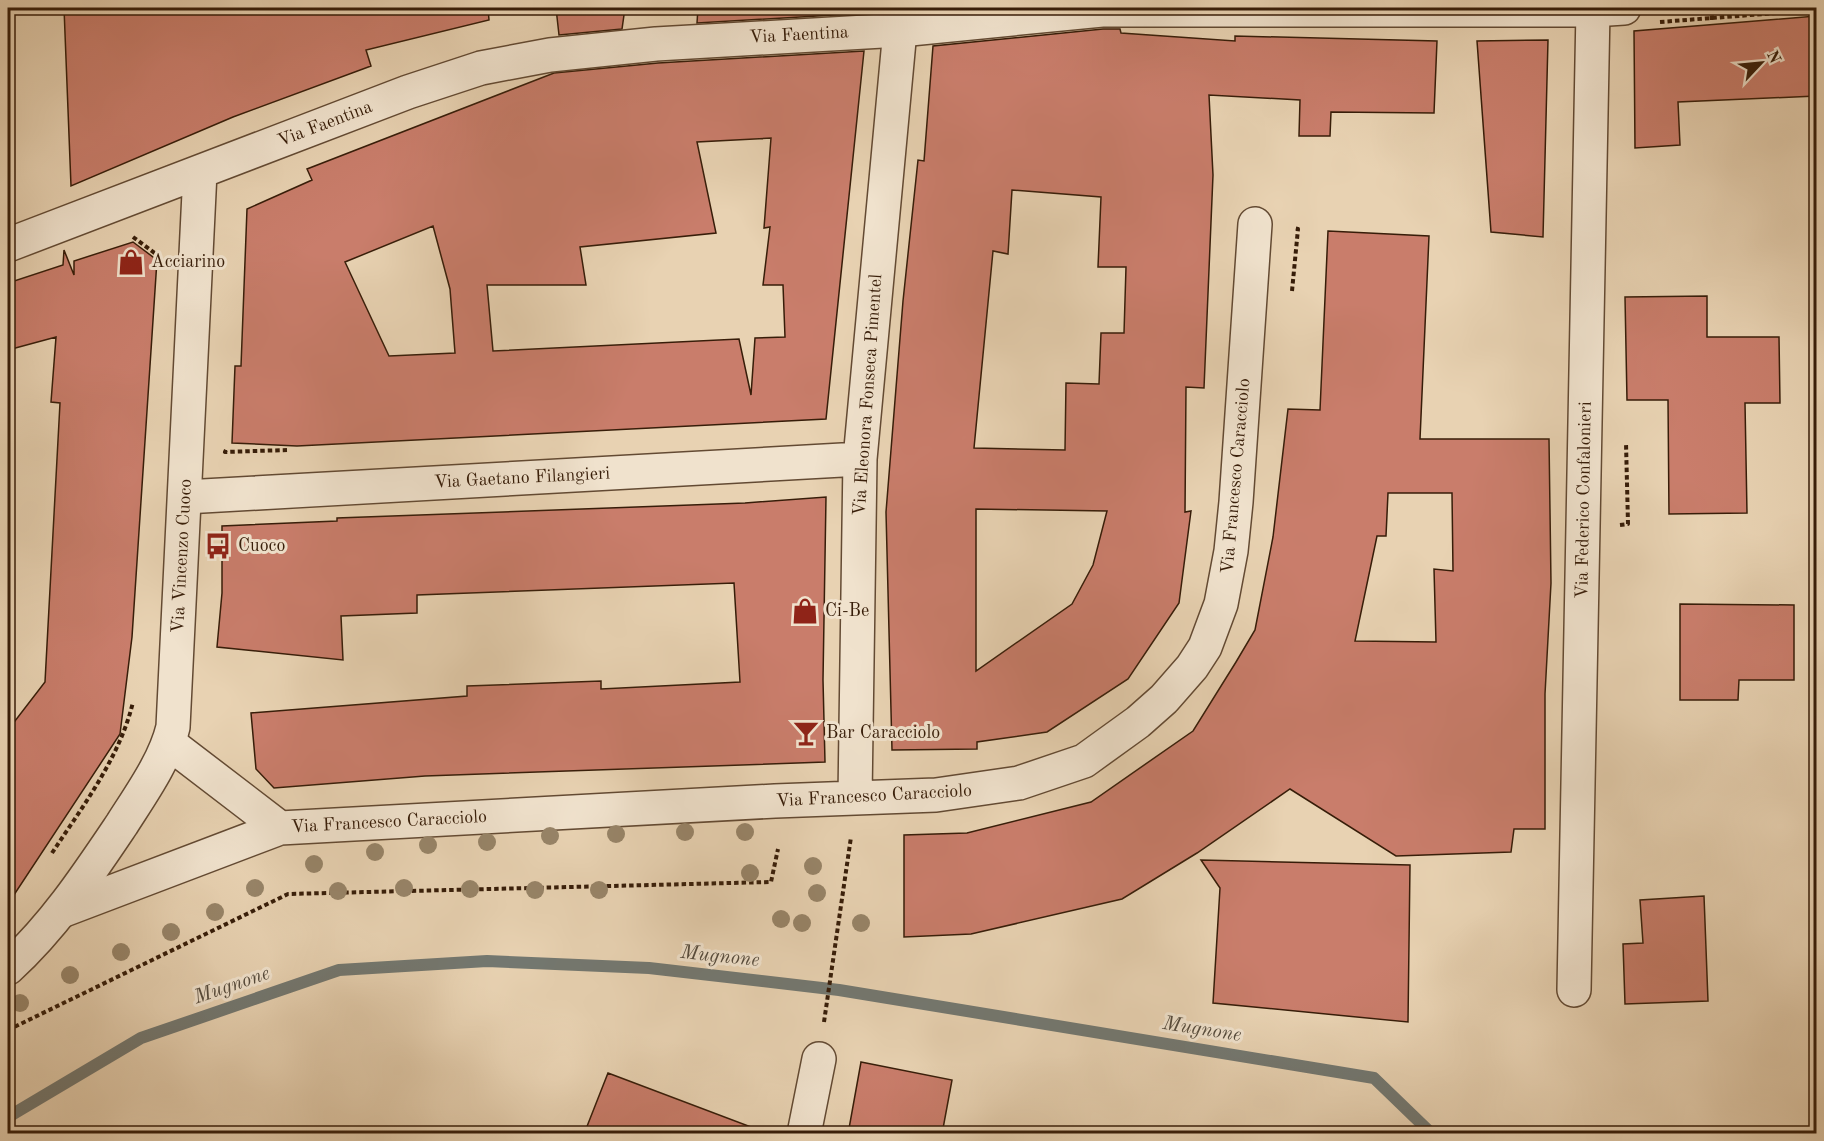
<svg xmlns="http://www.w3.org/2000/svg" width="1824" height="1141" viewBox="0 0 1824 1141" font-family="'Old Standard TT',serif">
	<rect width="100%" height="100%" fill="#e8d2b2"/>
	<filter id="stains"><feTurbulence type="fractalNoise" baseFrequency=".00333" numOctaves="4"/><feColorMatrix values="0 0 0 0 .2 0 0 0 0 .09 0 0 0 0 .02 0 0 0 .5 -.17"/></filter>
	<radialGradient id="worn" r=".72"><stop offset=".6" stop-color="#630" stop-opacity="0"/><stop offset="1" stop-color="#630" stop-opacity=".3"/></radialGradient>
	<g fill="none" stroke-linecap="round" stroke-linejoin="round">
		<path stroke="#737871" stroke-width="12" d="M8 1117 141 1038 339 970 487 961 649 968 839 990 1374 1078 1432 1134"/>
	</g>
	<path fill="#c97d6b" stroke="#371d09" stroke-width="1.5" fill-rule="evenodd" d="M64 8H488L489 20 366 50 371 66 233 117 71 186Z
		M556 8H625L622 29 559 35Z
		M698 8H868V13L697 23Z
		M1816 16V96L1678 102 1680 145 1635 148 1634 31Z
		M1103 29H1120L1121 33 1235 41V36L1437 41 1434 113 1331 112 1330 136H1299L1300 100 1209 95 1213 175 1204 388 1186 387 1185 512 1191 511 1179 603 1128 679 1047 732 977 742V749L892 750 886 512 903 301 918 160 924 161 933 46ZM1012 190 1101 197 1098 267H1126L1124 333H1101L1099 384 1066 383 1065 450 974 448 993 251 1008 254ZM976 509 1107 511 1093 565 1072 604 976 671Z
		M1548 40 1543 237 1491 232 1477 41Z
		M864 51 826 419 297 446 232 443 235 366H241L247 209 312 180 307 169 554 73 658 63ZM771 138 764 228 770 227 763 285H783L785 337 755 338 751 395 739 339 493 351 487 285H586L580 247 716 233 697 142ZM433 226 450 289 455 353 389 356 345 262Z
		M1328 231 1429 236 1420 439H1549L1551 583 1545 694V829H1514L1511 852 1396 856 1290 789 1197 853 1122 899 971 934 904 937V835L967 833 1091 802 1193 731 1236 662 1255 630 1273 537 1288 409 1320 410ZM1388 493H1452L1453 571 1434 569 1436 642 1355 641 1377 536H1386Z
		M133 242 157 260 132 637 120 734 8 904V730L45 682 60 403 51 402 56 337 8 350V283L63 265 64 250 74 275V261Z
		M1707 296V337H1779L1780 403H1745L1747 513 1669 514 1668 400H1627L1625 297Z
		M826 497 823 680 825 762 425 776 274 788 256 769 251 713 467 696V686L601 681V689L740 682 734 583 417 595V613L341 616 343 660 217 647 222 593V526L337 521V518L745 503Z
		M1680 604 1794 605V680H1739L1738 700H1680Z
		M1201 860 1410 865 1408 1022 1213 1003 1220 888Z
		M1704 896 1708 1001 1625 1004 1623 944 1643 943 1640 900Z
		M861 1062 952 1080 942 1134H848Z
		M608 1073 759 1130V1134H584Z"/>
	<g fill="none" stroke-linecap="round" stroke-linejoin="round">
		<g stroke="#634a33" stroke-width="36">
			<path id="minor" d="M185 497 860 459
				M169 743 280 828
				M855 797 860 459 900 30
				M64 910 280 828 775 801 936 795 1019 783 1084 761 1138 722 1164 699 1192 667 1205 647 1221 604 1231 551 1236 502 1255 224
				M1574 990 1593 10
				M804 1134 819 1059"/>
		</g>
		<g stroke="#634a33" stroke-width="36">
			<path id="tertiary" d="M8 245 408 92 481 68 550 55 656 44 900 30 1102 10H1593L1624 8
				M8 968C54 926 87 876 122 824 141 794 165 761 173 727L200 172"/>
		</g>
		<path stroke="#371d09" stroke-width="4" stroke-dasharray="4.5 3" stroke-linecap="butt" d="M1711 8 1712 20
			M1660 22 1816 10
			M133 237 156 254
			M1292 291 1298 229 1293 228
			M226 450 225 452 287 450
			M1620 525 1628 524 1626 443
			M52 853C83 806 120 757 133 702
			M824 1022 851 837
			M8 1030 288 894 771 882 778 849"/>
		<use href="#minor" stroke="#f0e2cd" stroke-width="33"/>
		<use href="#tertiary" stroke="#f0e2cd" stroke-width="33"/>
	</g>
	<g fill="#978468">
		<circle cx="685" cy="832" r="9"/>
		<circle cx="745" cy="832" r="9"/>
		<circle cx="616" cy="834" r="9"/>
		<circle cx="550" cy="836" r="9"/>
		<circle cx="487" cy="842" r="9"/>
		<circle cx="428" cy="845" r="9"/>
		<circle cx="375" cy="852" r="9"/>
		<circle cx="314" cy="864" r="9"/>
		<circle cx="813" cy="866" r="9"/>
		<circle cx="750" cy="873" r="9"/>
		<circle cx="255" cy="888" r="9"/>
		<circle cx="404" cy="888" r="9"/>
		<circle cx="470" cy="889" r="9"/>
		<circle cx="535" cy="890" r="9"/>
		<circle cx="599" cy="890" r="9"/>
		<circle cx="338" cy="891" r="9"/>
		<circle cx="817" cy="893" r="9"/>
		<circle cx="215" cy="912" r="9"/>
		<circle cx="781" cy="919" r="9"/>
		<circle cx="802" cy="923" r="9"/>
		<circle cx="861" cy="923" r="9"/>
		<circle cx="171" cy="932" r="9"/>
		<circle cx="121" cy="952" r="9"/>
		<circle cx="70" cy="975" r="9"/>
		<circle cx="20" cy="1003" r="9"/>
	</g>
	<defs>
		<g id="shop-bare" transform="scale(2.07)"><path d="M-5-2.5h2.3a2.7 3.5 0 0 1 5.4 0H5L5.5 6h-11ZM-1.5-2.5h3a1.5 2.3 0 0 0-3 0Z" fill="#8f2418" stroke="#f0e2cd" stroke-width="2.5" paint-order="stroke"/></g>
		<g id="bus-bare" transform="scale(2.07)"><path d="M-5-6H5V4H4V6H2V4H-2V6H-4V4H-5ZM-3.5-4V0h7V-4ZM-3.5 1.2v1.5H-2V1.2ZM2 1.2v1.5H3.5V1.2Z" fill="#8f2418" stroke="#f0e2cd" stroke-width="2.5" paint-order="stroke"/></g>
		<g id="bar-bare" transform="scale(2.07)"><path d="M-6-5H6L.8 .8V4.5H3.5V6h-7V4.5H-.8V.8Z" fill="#8f2418" stroke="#f0e2cd" stroke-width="2.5" paint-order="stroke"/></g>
	</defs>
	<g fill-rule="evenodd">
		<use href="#shop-bare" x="131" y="262"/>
		<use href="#bus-bare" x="218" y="546"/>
		<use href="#shop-bare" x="805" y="611"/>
		<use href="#bar-bare" x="806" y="733"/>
	</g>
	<g text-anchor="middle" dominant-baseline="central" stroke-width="6" stroke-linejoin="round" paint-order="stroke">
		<g font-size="18" fill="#371d09" stroke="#f0e2cd">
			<text transform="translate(799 35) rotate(-3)">Via Faentina</text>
			<text transform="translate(325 124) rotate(-21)">Via Faentina</text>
			<text transform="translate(868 395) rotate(-86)">Via Eleonora Fonseca Pimentel</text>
			<text transform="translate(1236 476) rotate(-85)">Via Francesco Caracciolo</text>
			<text transform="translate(522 478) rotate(-3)">Via Gaetano Filangieri</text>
			<text transform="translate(1584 500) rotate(-89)">Via Federico Confalonieri</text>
			<text transform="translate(182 556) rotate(-87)">Via Vincenzo Cuoco</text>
			<text transform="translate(874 796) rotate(-3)">Via Francesco Caracciolo</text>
			<text transform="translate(389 822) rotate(-3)">Via Francesco Caracciolo</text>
		</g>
		<g font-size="18" fill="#371d09" stroke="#f0e2cd" text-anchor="start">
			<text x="151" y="262">Acciarino</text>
			<text x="238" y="546">Cuoco</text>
			<text x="825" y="611">Ci-Be</text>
			<text x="826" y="733">Bar Caracciolo</text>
		</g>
		<g font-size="20" font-style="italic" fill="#554b3d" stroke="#f0e2cd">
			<text transform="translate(720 957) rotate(6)">Mugnone</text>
			<text transform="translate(232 986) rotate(-19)">Mugnone</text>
			<text transform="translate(1202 1030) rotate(9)">Mugnone</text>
		</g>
	</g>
	<rect width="1824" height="1141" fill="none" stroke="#e8d2b2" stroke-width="30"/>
	<rect x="9" y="9" width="1806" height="1123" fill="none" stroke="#371d09" stroke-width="3"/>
	<rect x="15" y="15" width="1794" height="1111" fill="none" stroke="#371d09" stroke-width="1.5"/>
	<g transform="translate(1761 63) rotate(64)" stroke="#f0e2cd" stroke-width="4.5" paint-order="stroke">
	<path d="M0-4.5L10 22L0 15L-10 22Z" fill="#371d09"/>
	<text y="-9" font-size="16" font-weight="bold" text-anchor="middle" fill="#371d09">N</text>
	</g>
	<rect width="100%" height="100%" filter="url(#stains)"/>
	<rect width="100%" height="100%" fill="url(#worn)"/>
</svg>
